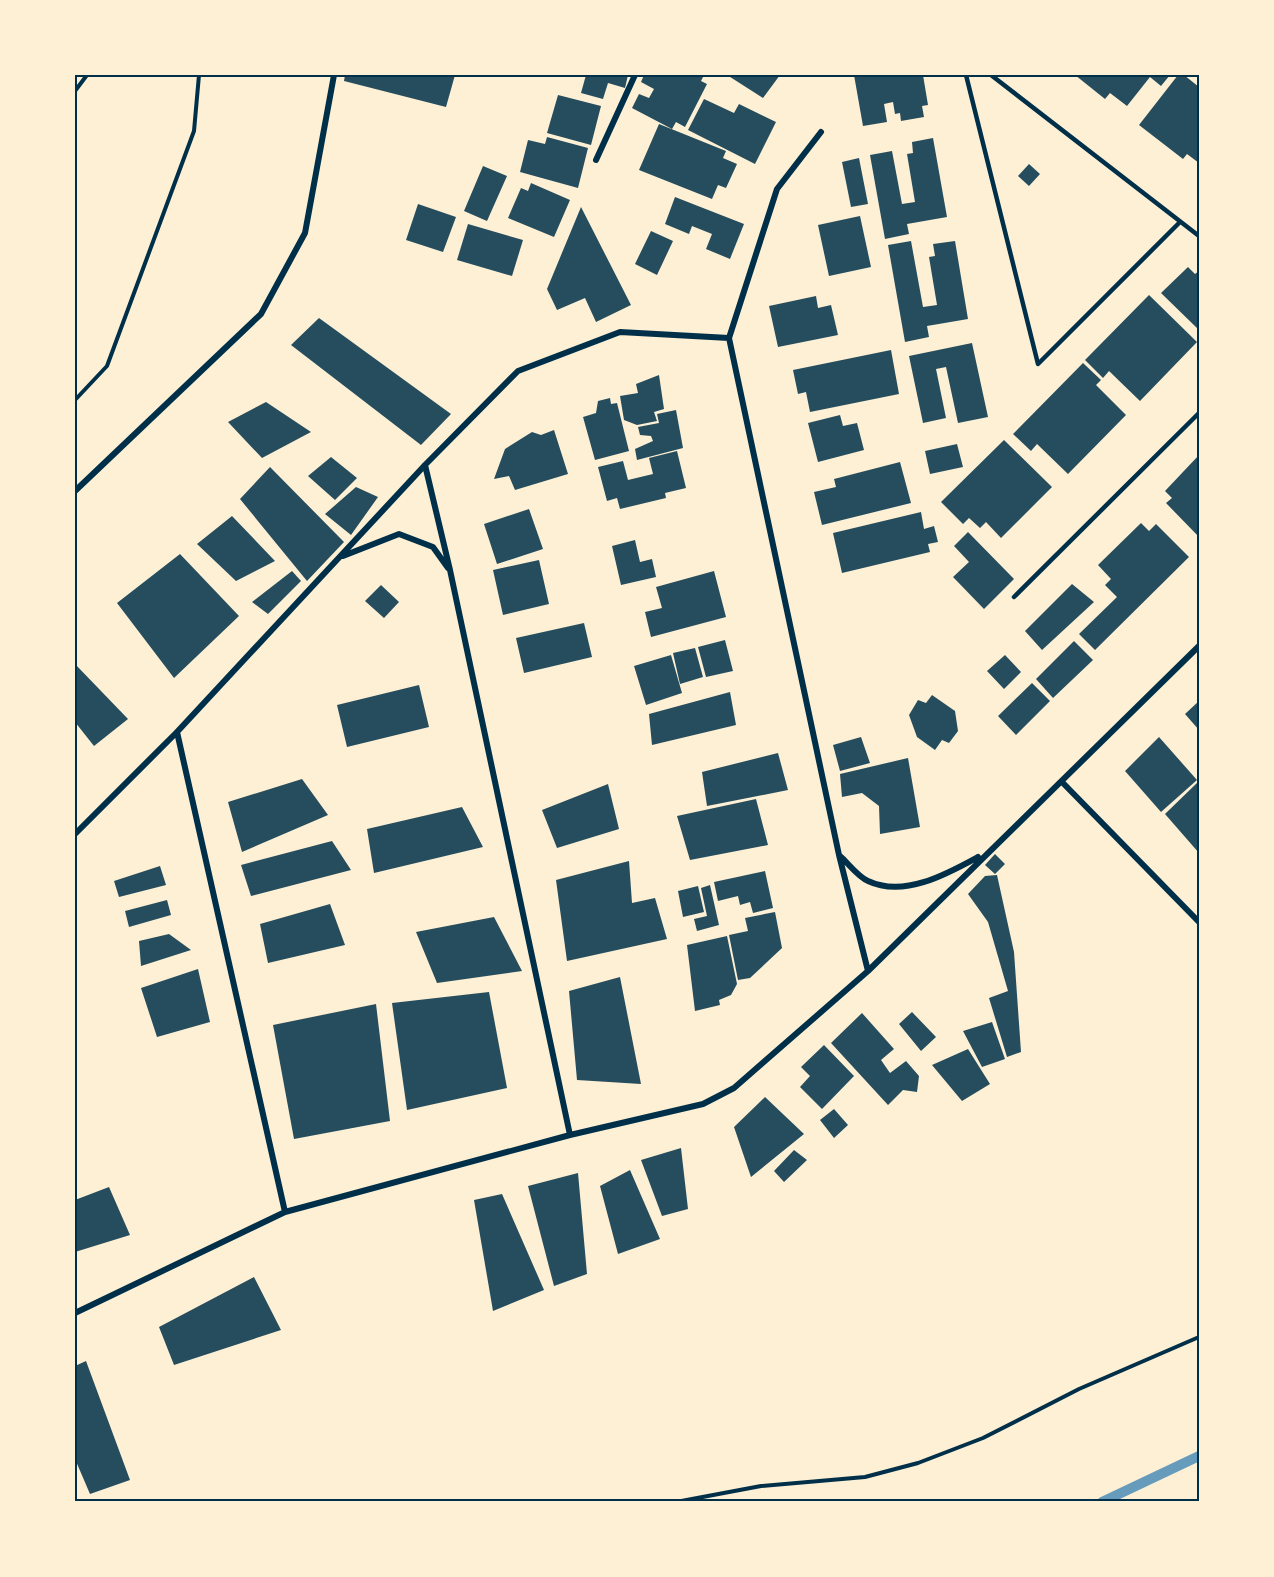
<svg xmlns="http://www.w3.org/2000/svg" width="1274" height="1577" viewBox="0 0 1274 1577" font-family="'Fira Sans Condensed',sans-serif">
	<rect width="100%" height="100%" fill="#fdf0d5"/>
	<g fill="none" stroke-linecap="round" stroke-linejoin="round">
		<path stroke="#669bbc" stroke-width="10" d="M1102 1502 1199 1456"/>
	</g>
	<path fill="#264d5e" d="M345 75H455L446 107 344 81Z
		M586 75H628L625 88 608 83 603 99 581 93Z
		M644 75H704L701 81 707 84 685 127 676 122 672 129 632 108 639 94 649 98 654 89 641 82Z
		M727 75H780L763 98Z
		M854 75H923L928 105 922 106 924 117 901 121 900 113 895 114 893 102 884 104 887 122 863 126Z
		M1075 75H1170L1161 86 1150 77 1127 106 1110 93 1105 99Z
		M1178 75H1184L1199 87V163L1187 154 1183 159 1139 125Z
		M558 95 601 106 591 145 547 133Z
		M704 99 734 113 739 104 776 122 755 164 688 130Z
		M659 124 726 151 723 158 737 164 726 188 718 185 712 199 639 170Z
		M547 137 588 148 578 188 520 172 528 140 545 144Z
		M933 138 947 217 907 224 909 234 885 239 870 155 892 151 902 204 915 202 907 154 913 153 912 142Z
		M859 158 868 204 851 207 842 162Z
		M1029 164 1040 174 1029 186 1018 176Z
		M483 166 507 176 487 221 464 211Z
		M531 183 570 200 554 237 508 218 521 188 528 191Z
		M675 197 744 224 730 259 706 249 712 234 692 226 689 234 665 224Z
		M418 204 456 217 443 252 406 240Z
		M581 207 631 305 596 322 585 298 557 310 547 289Z
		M860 216 871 267 829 276 818 225Z
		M468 224 523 240 512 276 457 260Z
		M651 231 673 241 657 275 635 264Z
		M911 241 923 307 937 305 929 257 935 256 933 244 955 241 968 319 927 326 929 337 905 342 888 245Z
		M1188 267 1195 274 1199 271V330L1161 293Z
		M1149 295 1197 342 1140 401 1109 371 1103 378 1085 360Z
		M816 296 818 308 831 305 838 335 778 347 769 306Z
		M319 318 451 414 421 445 291 345Z
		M972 343 988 417 958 423 946 367 936 369 946 418 923 423 909 356Z
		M891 350 899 394 810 412 806 392 798 394 793 370Z
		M1083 363 1101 380 1096 385 1126 415 1068 474 1037 444 1031 451 1013 434Z
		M659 375 664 409 654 412 657 421 637 425 624 420 620 396 638 393 636 384Z
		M610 398 611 404 617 403 629 451 595 460 583 417 596 413 598 401Z
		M266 402 311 432 262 458 228 422Z
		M676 410 683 448 637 460 635 449 653 441 651 436 640 435 638 427 659 423 657 414Z
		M840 415 843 426 857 423 864 450 818 462 808 423Z
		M554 430 568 474 515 490 509 476 494 479 505 449 532 432 541 435Z
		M1004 440 1052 487 1001 538 986 522 980 528 969 518 963 524 941 502Z
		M957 444 963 467 930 474 925 451Z
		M677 451 686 488 665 493 666 498 620 509 617 498 607 501 598 467 623 461 628 480 653 474 649 458Z
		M1199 455V537L1166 503 1172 498 1165 491Z
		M331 457 357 478 335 500 308 476Z
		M900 462 911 503 822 525 814 492 836 487 834 479Z
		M270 467 344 542 307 581 240 499Z
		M356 487 378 497 351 535 325 514Z
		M529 509 543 549 497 564 484 524Z
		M921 512 924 529 934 526 938 542 928 544 930 552 842 573 833 533Z
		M232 516 275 561 236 581 197 544Z
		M1141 523 1149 531 1156 524 1189 557 1095 650 1079 634 1117 597 1105 585 1111 579 1098 565Z
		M968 532 1014 579 984 609 953 577 969 562 954 546Z
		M635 540 640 562 652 559 656 577 621 585 612 546Z
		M180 554 239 616 174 678 117 603Z
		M539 560 549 604 503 615 493 570Z
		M292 571 301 581 268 614 252 602Z
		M714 571 726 617 651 637 645 612 662 608 656 587Z
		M1072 584 1094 602 1042 650 1025 631Z
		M381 585 399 602 384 618 365 601Z
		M584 623 592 657 524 673 516 638Z
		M725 640 733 671 706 677 698 647Z
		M1074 641 1093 660 1053 698 1036 679Z
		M695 648 703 677 680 684 673 653Z
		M671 655 682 693 646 705 634 666Z
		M1005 655 1021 672 1004 689 987 671Z
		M75 664 128 719 94 746 75 722Z
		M1032 683 1050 701 1016 735 998 716Z
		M419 685 429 727 347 747 337 705Z
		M730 692 736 725 652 745 649 714Z
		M932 695 955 711 958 731 949 743 942 740 935 750 917 737 909 715 918 700 926 703Z
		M1199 701V730L1185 714Z
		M861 737 870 763 840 771 833 745Z
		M1159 737 1197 780 1161 812 1125 771Z
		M778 753 788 790 707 806 702 772Z
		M908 758 920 827 880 834 879 806 862 793 842 797 840 774Z
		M302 779 328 815 242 852 228 802Z
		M1199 781V853L1165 814Z
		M608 784 619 829 557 848 542 810Z
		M756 799 768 845 690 860 677 816Z
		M462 807 483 847 374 873 367 829Z
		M332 841 351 870 251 896 241 865Z
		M995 854 1005 864 995 874 985 865Z
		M629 861 632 903 655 898 667 939 567 961 556 880Z
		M160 866 166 885 119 897 114 881Z
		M765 871 773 908 753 913 750 902 740 905 738 896 718 901 714 882Z
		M997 875 1014 952 1021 1052 1007 1057 989 998 1008 991 988 922 968 894 985 876Z
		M710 885 719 925 697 931 694 919 707 916 701 888Z
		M698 886 704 912 683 917 678 891Z
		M167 900 171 915 129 927 125 911Z
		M330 904 345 945 268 963 260 924Z
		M775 912 782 948 750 978 738 980 729 935 748 931 745 918Z
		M494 917 522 971 437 983 416 932Z
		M169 934 191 950 141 966 139 941Z
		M727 936 737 984 731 995 719 1000 720 1005 695 1011 687 945Z
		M198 969 210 1022 157 1037 141 988Z
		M620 977 641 1084 577 1080 569 991Z
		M489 992 507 1088 407 1110 392 1003Z
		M376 1004 390 1121 294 1139 273 1025Z
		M912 1012 936 1037 921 1051 899 1024Z
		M862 1013 894 1049 881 1060 890 1073 906 1061 919 1076 917 1092 903 1090 888 1105 831 1043Z
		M992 1022 1005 1059 982 1067 963 1031Z
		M824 1045 854 1076 822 1109 800 1087 810 1076 801 1067Z
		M968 1049 990 1084 962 1101 932 1065Z
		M765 1097 804 1134 751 1177 734 1127Z
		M834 1109 848 1125 834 1138 820 1120Z
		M681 1148 688 1209 662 1216 641 1160Z
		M794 1150 807 1160 784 1182 774 1171Z
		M630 1170 660 1239 618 1254 600 1186Z
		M578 1173 587 1274 554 1286 528 1186Z
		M109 1187 130 1235 75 1252V1200Z
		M502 1194 544 1290 493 1311 474 1200Z
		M254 1277 281 1330 174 1365 159 1327Z
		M86 1361 130 1480 90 1494 75 1459V1366Z"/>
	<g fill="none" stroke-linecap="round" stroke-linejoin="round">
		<path stroke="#003049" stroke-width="4" d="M75 91 87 75
			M75 400 107 366 194 131 199 75
			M676 1502 761 1486 865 1477 918 1463 983 1438 1079 1389 1199 1337"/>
		<path stroke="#003049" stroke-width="4.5" d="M966 75 1038 364 1180 222
			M991 75 1199 236
			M1014 597 1199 413"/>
		<path stroke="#003049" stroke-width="6" d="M821 132 777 189 729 338 839 855 868 971
			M596 160 635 75
			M425 465 450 570 570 1135
			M75 491 261 314 305 233 334 75
			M343 556 399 534 433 547 448 568
			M177 732 285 1212
			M1062 782 1199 922
			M75 834 177 732 425 465 518 371 620 332 729 338
			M840 856C848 863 858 877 868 881 904 898 947 874 978 857
			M75 1313 285 1212 570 1135 703 1104 734 1088 868 971 1199 646"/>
	</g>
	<rect width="1274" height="1577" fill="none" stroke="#fdf0d5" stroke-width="153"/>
	<rect x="76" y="76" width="1122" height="1424" fill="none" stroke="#003049" stroke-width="2"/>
</svg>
